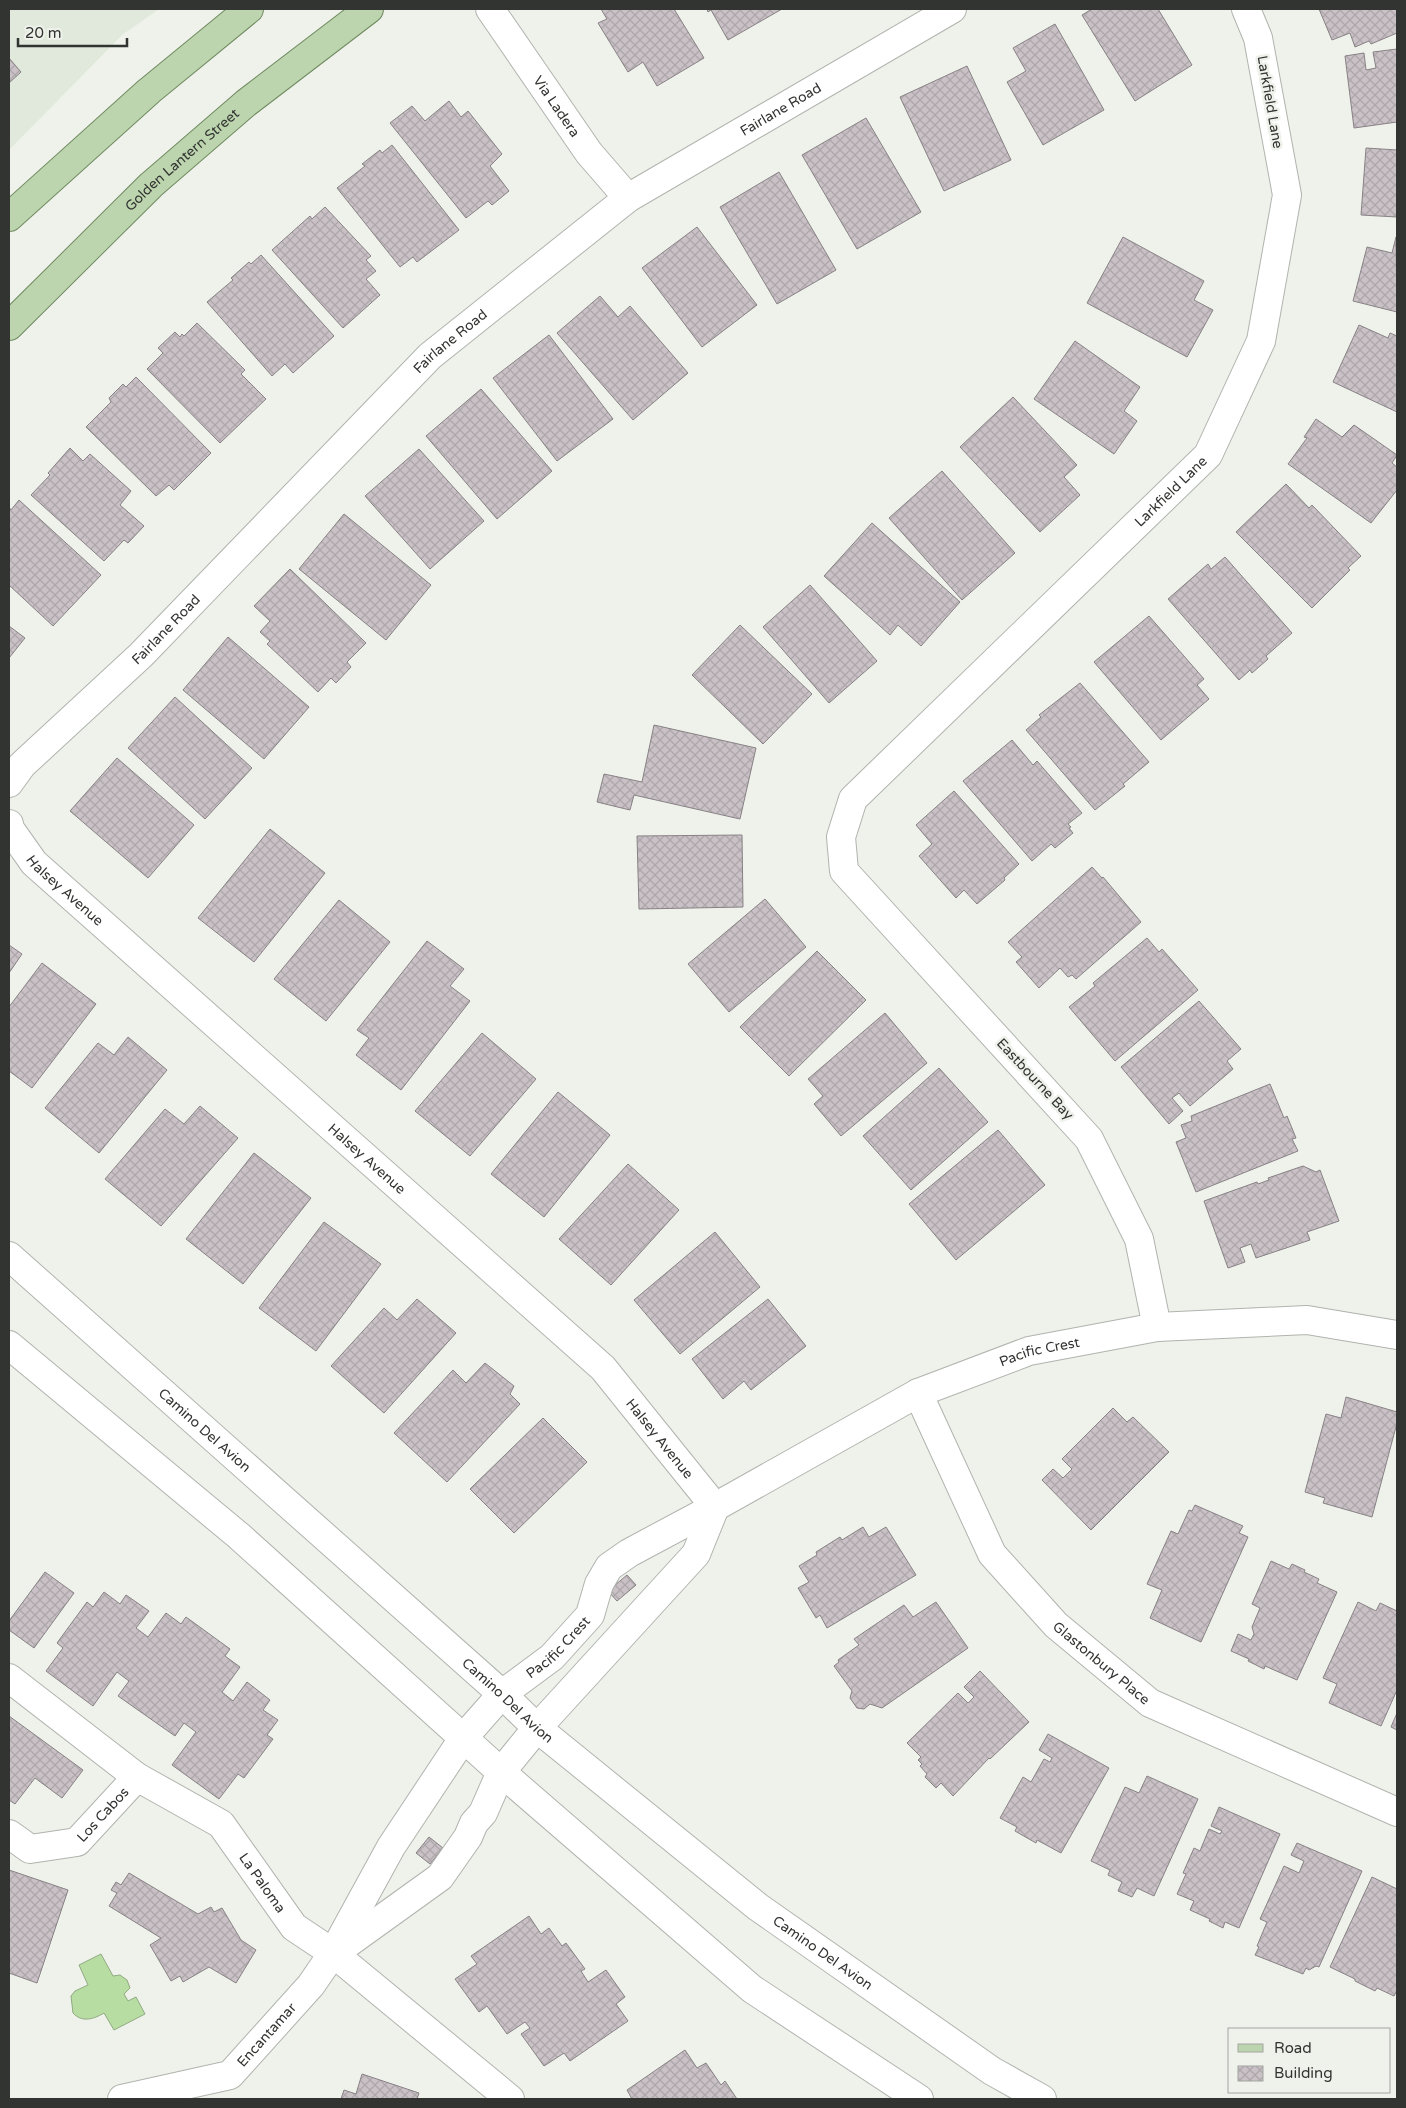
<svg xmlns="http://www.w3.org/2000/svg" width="1406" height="2108" viewBox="0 0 1406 2108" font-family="'Varela Round',sans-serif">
	<defs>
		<pattern id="building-cross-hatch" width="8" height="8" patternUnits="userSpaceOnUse" patternTransform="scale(1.25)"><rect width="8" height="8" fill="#c9c1c5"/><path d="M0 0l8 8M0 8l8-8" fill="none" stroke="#ada6aa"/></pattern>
	</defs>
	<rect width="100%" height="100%" fill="#eef2eb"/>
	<path fill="#e0e9db" d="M9 9H159L122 35 9 150Z"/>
	<path fill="#b8dda3" stroke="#90aa81" d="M101 1954 113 1976 120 1975 127 1980 130 1988 124 1994 128 2001 136 1997 145 2014 114 2030 104 2013C94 2019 82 2023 73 2013L71 1996 75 1991 88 1985 79 1965Z"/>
	<path fill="url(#building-cross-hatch)" stroke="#888185" d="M601 9H674L704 58 657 86 643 62 628 72 598 23 607 19Z
		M707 9H782L728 40 711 10 708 12Z
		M1092 9H1158L1192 65 1135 101 1082 15Z
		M1319 9H1397V33L1371 44 1369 41 1355 47 1350 33 1332 40Z
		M1055 24 1104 110 1043 145 1007 82 1026 71 1013 48Z
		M1397 49V122L1354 128 1345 56 1364 53 1366 70 1376 68 1373 52Z
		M9 58 21 72 9 83Z
		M967 66 1011 160 944 191 900 97Z
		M449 101 461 117 468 111 502 154 490 166 509 191 492 205 488 201 466 218 390 123 412 106 425 121Z
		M866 118 921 212 857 249 802 155Z
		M392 145 459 230 417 262 413 257 400 267 337 188 365 166 362 164 380 150 382 153Z
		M1366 148 1397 150V217L1361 215Z
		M779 172 836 270 777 304 720 207Z
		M325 207 371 256 366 260 376 271 366 279 380 295 343 328 272 250 310 216 312 219Z
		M697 227 757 305 702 347 642 268Z
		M1123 237 1204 281 1194 300 1213 310 1187 357 1087 303Z
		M1396 237 1397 312 1353 301 1367 247 1392 253Z
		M261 255 334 336 293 373 285 364 272 376 207 302 233 280 231 278 249 262 251 264Z
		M600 296 618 317 630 306 688 373 633 420 557 333Z
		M197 323 245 370 241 374 266 399 220 443 147 369 163 353 158 348 175 332 180 337 182 334 184 336Z
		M1359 325 1388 338 1390 333 1397 336V412L1333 382Z
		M549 335 613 419 557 461 493 378Z
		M1075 341 1140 387 1124 411 1137 421 1114 454 1034 399Z
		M136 377 211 453 174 490 169 485 156 496 86 427 111 402 109 398 123 384 126 387Z
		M481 389 552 471 497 519 426 436Z
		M1013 397 1077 465 1064 477 1080 495 1040 532 960 447Z
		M1316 419 1342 437 1354 425 1397 455 1392 463 1397 467V490L1371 523 1288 464 1307 438 1304 437Z
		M70 448 83 461 90 454 131 491 120 505 144 526 128 543 124 540 104 561 31 495 50 475 48 473Z
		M419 449 484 521 430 569 365 496Z
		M942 471 1015 553 962 600 889 518Z
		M1286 484 1309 508 1312 505 1361 556 1348 568 1350 570 1312 608 1236 532Z
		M19 500 101 575 53 626 9 585V507L11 510Z
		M344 514 431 585 386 640 299 569Z
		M872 523 960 602 921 646 898 625 890 635 824 576Z
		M1225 557 1292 633 1266 656 1268 659 1252 673 1250 670 1239 680 1168 599 1208 564 1211 569Z
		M290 569 366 643 347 662 351 667 336 683 331 678 318 692 267 644 270 641 260 632 270 621 254 606Z
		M810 585 877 661 829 703 763 627Z
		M1149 616 1204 679 1197 685 1209 699 1161 740 1094 662Z
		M740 625 812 694 763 744 692 675Z
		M9 626 25 638 9 658Z
		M228 637 309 707 264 759 183 690Z
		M1080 683 1149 762 1123 784 1125 786 1095 810 1026 730 1041 717 1039 715Z
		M175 697 252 768 205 819 128 748Z
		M654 725 756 748 740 819 634 795 630 810 597 802 604 774 642 782Z
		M1012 740 1033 765 1037 761 1082 813 1068 824 1071 827 1069 828 1073 833 1055 848 1051 844 1032 861 963 781Z
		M117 758 194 825 148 878 70 811Z
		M954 791 1019 864 1004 878 1005 880 977 904 964 890 956 898 919 856 932 844 916 825Z
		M270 829 325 873 254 962 198 918Z
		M742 835 743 907 639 909 637 836Z
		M1092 867 1102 878 1103 877 1141 922 1076 979 1072 975 1068 977 1060 968 1039 988 1016 962 1022 957 1008 942Z
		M765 899 806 947 729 1012 688 964Z
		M339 900 390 942 326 1021 274 979Z
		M1147 938 1159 952 1162 949 1198 990 1115 1061 1069 1007 1095 986 1093 983Z
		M427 941 464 969 450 986 470 1001 401 1090 356 1055 369 1038 357 1030Z
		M9 945 22 954 9 973Z
		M817 951 866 1000 789 1076 740 1027Z
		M42 963 96 1004 32 1088 9 1071V1007Z
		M1199 1001 1241 1049 1227 1061 1233 1069 1190 1106 1179 1093 1172 1098 1183 1111 1169 1124 1121 1067Z
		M885 1013 927 1063 841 1136 814 1104 823 1096 808 1079Z
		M482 1033 536 1079 470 1156 415 1111Z
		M128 1037 167 1070 99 1153 45 1108 98 1043 114 1055Z
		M939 1068 988 1122 911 1190 863 1136Z
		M1270 1084 1284 1118 1287 1116 1296 1138 1292 1139 1298 1151 1196 1192 1176 1142 1186 1138 1181 1125 1192 1121 1191 1116Z
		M558 1092 610 1135 544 1217 491 1174Z
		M200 1106 238 1138 161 1226 105 1179 165 1109 184 1124Z
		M998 1130 1045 1185 956 1260 909 1204Z
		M254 1153 311 1198 243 1284 186 1239Z
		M628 1164 679 1210 611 1285 559 1239Z
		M1303 1166 1316 1172 1320 1170 1339 1221 1307 1232 1310 1240 1256 1258 1251 1244 1240 1248 1245 1262 1228 1268 1204 1201 1257 1182 1258 1184 1269 1180 1268 1178Z
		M324 1222 381 1264 316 1351 259 1308Z
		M715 1232 760 1287 680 1354 634 1300Z
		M417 1299 456 1333 384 1413 331 1366 384 1308 397 1320Z
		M768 1299 806 1346 751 1390 744 1381 723 1399 692 1359Z
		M485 1363 514 1386 510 1394 520 1404 447 1482 394 1433 453 1370 466 1383Z
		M1346 1397 1397 1412V1423L1372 1517 1323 1503 1325 1498 1305 1492 1326 1414 1341 1418Z
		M1113 1408 1127 1422 1133 1417 1169 1452 1091 1530 1042 1480 1053 1469 1063 1478 1072 1469 1062 1459Z
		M543 1418 587 1462 514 1533 470 1489Z
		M1195 1505 1243 1526 1239 1533 1248 1537 1201 1642 1150 1618 1162 1590 1147 1584 1171 1531 1178 1534 1189 1510 1192 1511Z
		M863 1527 869 1537 886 1527 916 1575 827 1628 820 1615 816 1618 798 1588 809 1582 799 1566 817 1555 816 1552 840 1537 842 1540Z
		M1271 1561 1289 1569 1292 1564 1305 1570 1304 1572 1319 1579 1317 1583 1337 1592 1297 1680 1265 1666 1264 1669 1248 1661 1249 1659 1231 1651 1238 1634 1251 1640 1254 1634 1252 1627 1260 1608 1252 1604Z
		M45 1572 74 1593 34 1648 9 1630V1621Z
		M627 1575 636 1585 617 1601 608 1591Z
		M104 1592 120 1604 126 1595 149 1611 136 1628 148 1637 166 1613 181 1624 186 1617 230 1649 225 1656 240 1667 222 1692 233 1701 247 1682 270 1700 263 1710 278 1720 267 1735 273 1739 244 1778 238 1774 219 1799 172 1765 196 1732 184 1723 175 1736 118 1696 129 1681 117 1672 93 1706 46 1671 63 1648 57 1643 87 1602 93 1607Z
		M936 1602 968 1648 882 1708 870 1704 864 1709 857 1708 850 1698 852 1691 834 1666 839 1662 838 1660 859 1645 854 1639 904 1605 913 1617Z
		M1358 1602 1376 1611 1380 1603 1397 1611V1690L1381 1726 1329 1703 1337 1684 1323 1678Z
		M980 1671 1029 1722 990 1759 989 1758 953 1796 941 1783 936 1788 925 1777 927 1774 920 1766 922 1764 918 1760 921 1757 907 1743 958 1693 968 1703 974 1697 964 1687Z
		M1397 1713V1730L1391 1727Z
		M9 1716 83 1770 62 1798 35 1778 15 1804 9 1800Z
		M1048 1734 1109 1768 1061 1853 1037 1840 1036 1843 1015 1831 1017 1827 1000 1818 1023 1777 1031 1782 1044 1759 1050 1762 1052 1758 1039 1750Z
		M1147 1776 1198 1799 1154 1896 1137 1888 1132 1897 1118 1891 1122 1882 1108 1875 1110 1870 1091 1861 1125 1787 1139 1793Z
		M1219 1807 1280 1834 1239 1928 1225 1922 1223 1928 1209 1921 1210 1919 1190 1910 1194 1901 1177 1894 1186 1874 1183 1873 1194 1848 1200 1851 1209 1829 1220 1834 1222 1831 1211 1826Z
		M429 1837 443 1848 430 1864 416 1853Z
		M1297 1843 1362 1871 1319 1967 1316 1966 1309 1970 1306 1968 1303 1974 1255 1955 1259 1947 1257 1946 1267 1922 1260 1919 1284 1866 1299 1873 1304 1861 1291 1855Z
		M9 1870 68 1890 37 1983 9 1973Z
		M129 1873 198 1914 211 1907 214 1912 222 1908 241 1940 256 1950 236 1983 209 1967 183 1982 180 1976 171 1981 150 1945 161 1938 109 1906 117 1893 111 1890 116 1882 121 1885Z
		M1372 1877 1397 1889V1990L1394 1996 1377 1988 1375 1991 1355 1981V1979L1330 1967Z
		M529 1916 541 1934 549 1928 562 1946 566 1943 585 1969 581 1971 588 1982 606 1970 625 1997 616 2004 628 2021 570 2061 564 2053 544 2066 521 2034 530 2028 525 2022 507 2034 487 2006 479 2012 455 1979 477 1964 471 1956Z
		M685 2050 697 2068 706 2063 721 2085 725 2081 737 2099H632L627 2090Z
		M362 2074 419 2093 417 2099H341L344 2090 356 2094Z"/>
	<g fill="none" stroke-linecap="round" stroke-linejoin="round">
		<g stroke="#b0b4ae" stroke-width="30">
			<g id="street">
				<path id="s1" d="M490 9 589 153 628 198"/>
				<path id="s2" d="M9 783 22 765 141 655 430 356 628 198 952 9"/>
				<path id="s3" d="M9 824 10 829 34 863 603 1368 715 1507"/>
				<path id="s4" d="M1157 1327 1139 1239 1089 1139 844 871 841 837 853 799 1208 455 1261 341 1287 195 1258 38 1246 9"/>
				<path id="s5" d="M918 1393 992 1554 1056 1625 1150 1703 1397 1812"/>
				<path id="s6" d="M9 1678 137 1777 221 1824 294 1927 333 1953 510 2099"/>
				<path id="s7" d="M9 1834 30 1849 77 1842 137 1777"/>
				<path d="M340 1949 440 1877 468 1837 474 1823 483 1813 501 1772 537 1728 696 1554 715 1507"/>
				<path id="s8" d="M122 2099 230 2075 311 1985 333 1953 391 1847 464 1737 502 1694 552 1657 590 1615 599 1584 609 1567 629 1553 715 1507 918 1393 1029 1351 1157 1327 1307 1320 1397 1335"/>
			</g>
		</g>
		<g stroke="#b0b4ae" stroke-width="30">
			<g id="secondary">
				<path id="s9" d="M9 1256 502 1694 537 1728 758 1907 992 2071 1042 2099"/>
				<path d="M9 1345 239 1536 501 1772 752 1989 919 2099"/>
			</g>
		</g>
		<g stroke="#708a60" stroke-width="30">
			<g id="primary">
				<path d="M9 217 149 91 249 9"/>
				<path id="s10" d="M9 326 151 185 246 103 369 9"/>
			</g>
		</g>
		<use href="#street" stroke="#fff" stroke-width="28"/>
		<use href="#secondary" stroke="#fff" stroke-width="28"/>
		<use href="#primary" stroke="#bdd5af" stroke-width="28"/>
	</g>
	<g text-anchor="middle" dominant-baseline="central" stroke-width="5" stroke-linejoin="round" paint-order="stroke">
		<g font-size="14" fill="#323431" stroke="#eef2eb">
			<text transform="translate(1270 102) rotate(80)">Larkfield Lane</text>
			<text stroke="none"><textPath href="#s1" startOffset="118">Via Ladera</textPath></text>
			<text stroke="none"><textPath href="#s2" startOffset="1030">Fairlane Road</textPath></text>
			<text stroke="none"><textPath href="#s10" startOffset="240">Golden Lantern Street</textPath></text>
			<text stroke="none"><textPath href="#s2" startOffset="625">Fairlane Road</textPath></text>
			<text stroke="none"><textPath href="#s4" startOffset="1081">Larkfield Lane</textPath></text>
			<text stroke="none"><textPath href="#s2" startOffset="220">Fairlane Road</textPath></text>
			<text stroke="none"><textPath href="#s3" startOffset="88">Halsey Avenue</textPath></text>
			<text transform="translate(1035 1079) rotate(47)">Eastbourne Bay</text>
			<text stroke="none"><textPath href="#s3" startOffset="492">Halsey Avenue</textPath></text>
			<text stroke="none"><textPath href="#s8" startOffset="1235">Pacific Crest</textPath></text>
			<text stroke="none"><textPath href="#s9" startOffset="262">Camino Del Avion</textPath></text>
			<text stroke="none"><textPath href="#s3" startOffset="898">Halsey Avenue</textPath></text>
			<text stroke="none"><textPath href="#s8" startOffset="654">Pacific Crest</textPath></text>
			<text stroke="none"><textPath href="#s5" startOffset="332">Glastonbury Place</textPath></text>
			<text stroke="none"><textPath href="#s9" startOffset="668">Camino Del Avion</textPath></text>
			<text stroke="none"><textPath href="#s7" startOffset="111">Los Cabos</textPath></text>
			<text stroke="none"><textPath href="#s6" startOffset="330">La Paloma</textPath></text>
			<text stroke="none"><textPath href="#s9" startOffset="1072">Camino Del Avion</textPath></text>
			<text stroke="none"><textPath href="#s8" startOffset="165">Encantamar</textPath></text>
		</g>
	</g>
	<rect width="1406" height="2108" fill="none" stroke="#323431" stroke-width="20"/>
	<rect x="1228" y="2028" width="162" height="65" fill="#eef2eb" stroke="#a3a6a1"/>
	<rect x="1238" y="2044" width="25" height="8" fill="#bdd5af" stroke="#a3a6a1"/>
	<text x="1274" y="2053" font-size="15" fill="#323431">Road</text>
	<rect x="1238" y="2066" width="25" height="15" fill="url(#building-cross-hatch)" stroke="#a3a6a1"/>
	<text x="1274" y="2078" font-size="15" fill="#323431">Building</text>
	<path d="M18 38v8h109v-8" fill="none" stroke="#323431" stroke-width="2.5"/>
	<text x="25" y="38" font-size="15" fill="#323431" stroke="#eef2eb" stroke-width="4" paint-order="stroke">20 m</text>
</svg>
